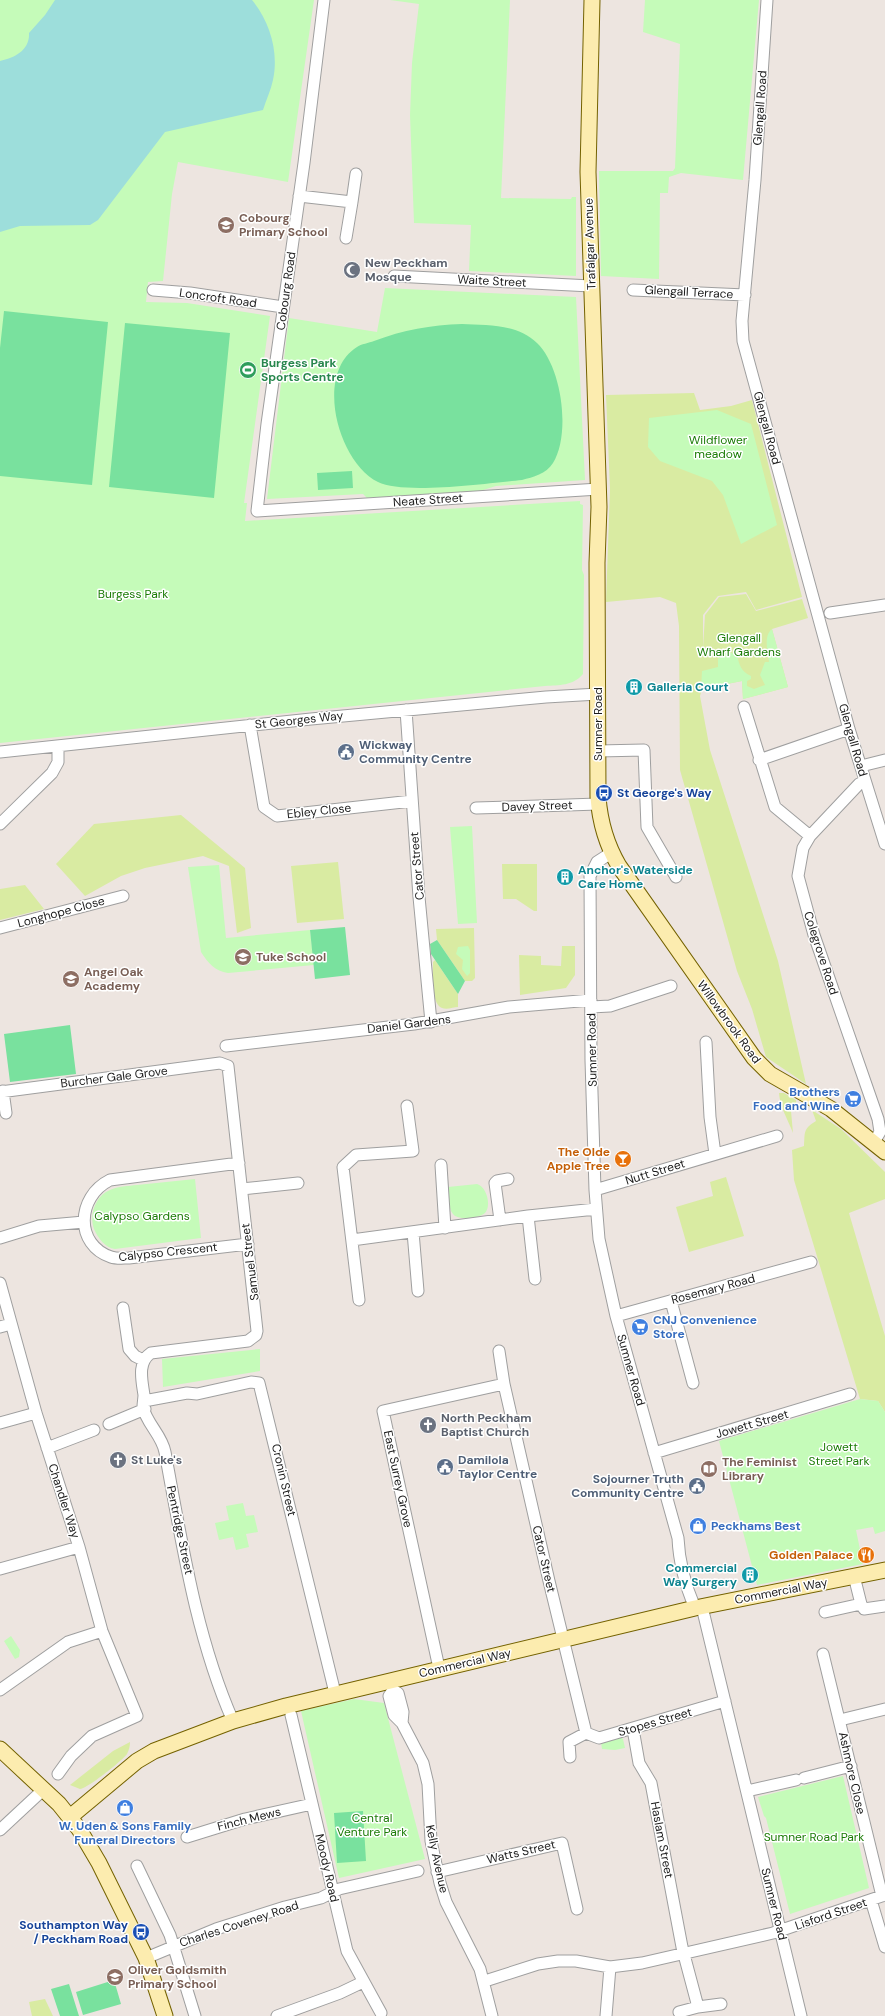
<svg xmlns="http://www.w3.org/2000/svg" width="885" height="2016" viewBox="0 0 885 2016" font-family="'DM Sans',sans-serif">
	<rect width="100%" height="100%" fill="#ede5e0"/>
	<path fill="#d9eba2" d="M694 393 700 410 731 406 752 400 802 597 756 610 746 592 718 596 703 615V648L705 615 719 597 746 594 756 611 802 599 808 618 772 629 788 687 743 699 742 681 702 689 700 696 710 750 778 961 806 1084 766 1057 752 1009 737 971 680 770 679 626 676 603 660 597 606 602 610 489 606 395Z
		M181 815 245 868 251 928 237 933 229 866 203 856 145 868 121 876 85 896 56 864 94 824Z
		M338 862 344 919 297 923 291 866Z
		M502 864H537V911H534L516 899H503Z
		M25 885 44 909 0 920V889Z
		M474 928 475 978 472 981H465L437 940 436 929Z
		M562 946H575V975L566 988 520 995 519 955 541 956V965L561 966Z
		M435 960 458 994V1007C454 1007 447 1010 442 1008 431 1004 433 973 433 962Z
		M779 1093H784L796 1100 797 1107 791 1111 793 1133C788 1120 780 1107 779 1093Z
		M812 1110 841 1129 885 1172V1199L849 1213 885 1336V1412L878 1401 860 1399 794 1180 792 1150 804 1146C805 1132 803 1129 816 1121Z
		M726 1177 744 1236 689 1252 676 1207 713 1196 710 1182Z
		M130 1742C130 1746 129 1750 127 1754 122 1761 88 1788 80 1789L70 1785 113 1751Z
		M45 1999 53 2016H32L29 2002Z"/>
	<path fill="#c5fbb9" d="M0 0H314L288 182 178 162 172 194 163 281 148 282 146 302 187 303 270 316 244 503H247L245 521 580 501V504L583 505 582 570 584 575 583 674C573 686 559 685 545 686L0 743Z
		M390 0H510L501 198 571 199 572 197H576V276L469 271 471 225 414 223 410 115 412 63 419 4Z
		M645 0H759L743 180 681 173 669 177 668 193H660L659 279 601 276 599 171H673L675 168 680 44 643 32Z
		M385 288 576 297 585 480 496 486 480 491 367 498 363 494 267 499 289 318 377 332Z
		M717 410 751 424 777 525 741 544 723 495 712 481 660 461 648 447 649 418Z
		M772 629 788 687 743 699 742 681 701 689 702 671 718 667V659L726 651 737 655C739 664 741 672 751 676V679L747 681V686L754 689 765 685 760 675 765 662H769C768 652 763 636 772 629Z
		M472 826 477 923 458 924 450 827Z
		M219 865 226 938 310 930 314 965 228 973C215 971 208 963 201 952L188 867Z
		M468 946 470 950V973L467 976 462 969 463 960 456 954 458 947Z
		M195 1179 201 1238 115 1249C105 1248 98 1238 94 1229 89 1215 95 1196 110 1190 118 1186 128 1186 137 1185 156 1183 176 1181 195 1179Z
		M477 1184C486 1186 492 1205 485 1213 480 1218 458 1221 453 1214 448 1209 449 1194 448 1187Z
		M260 1349V1371L163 1387 162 1359Z
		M860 1399 878 1401 885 1412V1531L875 1534 873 1527 856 1530 863 1564 757 1585 719 1441Z
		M243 1503 246 1516 254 1515 258 1532 246 1534 249 1547 236 1550 233 1537 219 1540 215 1523 229 1520 226 1506Z
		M11 1636 20 1650 19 1657 15 1659 4 1641Z
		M354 1699 384 1703 425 1859 339 1878 301 1711Z
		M621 1737 623 1739 625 1748 615 1750 602 1749 601 1742Z
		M843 1776 869 1888 790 1914 766 1818 764 1816 758 1797Z"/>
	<path fill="#79e19e" d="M4 311 108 322 92 485 0 476V348Z
		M125 323 230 333 214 498 109 487Z
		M462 324C487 325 518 324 537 343 562 367 571 434 553 463 546 474 533 477 522 480 490 483 403 495 378 482 338 462 314 374 357 347 361 344 369 343 374 341 403 330 431 325 462 324Z
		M352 471 353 488 318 490 317 473Z
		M345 927 350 975 315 979 310 930Z
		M437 940 465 981 458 994 431 954 430 944Z
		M70 1025 76 1074 10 1082 4 1034Z
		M363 1811 366 1861 337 1863 334 1813Z
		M114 1980 121 2004 83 2015 76 1992Z
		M69 1984 79 2016H60L51 1989Z"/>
	<path fill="#9ddedb" d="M55 0H252C270 22 279 52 273 80 271 90 266 100 263 110L165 132 98 220 90 225 20 226 0 232V61C15 58 30 50 29 33L45 15Z"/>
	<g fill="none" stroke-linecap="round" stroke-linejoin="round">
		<g stroke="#9f9f9f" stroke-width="13">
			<path id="street" d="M324 0 304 163 267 424 257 511 599 489
				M767 0 755 180 742 321 743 341 849 729 885 844
				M299 196 352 202 356 174
				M346 238 352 202
				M394 276 591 286
				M153 290 190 293 283 307
				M633 290 745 295
				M830 613 885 605
				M744 707 775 807 810 836
				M406 710 419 897 431 1022
				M250 725 264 807 277 816 412 801
				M598 751 644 750 647 827 676 877
				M0 752 311 719 546 697 598 694
				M759 760 849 729
				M861 766 885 760
				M865 781 859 784 810 836 803 848 798 876 814 935 878 1119 880 1132 874 1142
				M476 808 598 804
				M0 824 52 773 58 762V746
				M611 853 597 862 590 876 591 1060 595 1190 599 1239 616 1316 678 1538C679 1562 686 1587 695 1608
				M0 928 123 896
				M591 1007 610 1006 671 986
				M706 1042 710 1117 715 1154
				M226 1046 414 1024 509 1007 591 1000
				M3 1091 6 1113
				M0 1092 220 1063 228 1066 257 1331 256 1335 248 1341 151 1353C137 1362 142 1381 144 1395 144 1398 143 1403 143 1407 146 1423 162 1435 165 1452 182 1543 196 1637 233 1721
				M239 1163 110 1180C76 1197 75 1245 111 1257 117 1259 123 1258 129 1258L248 1244
				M441 1165 445 1228
				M242 1189 298 1183
				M595 1190 777 1136
				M528 1216 535 1279
				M500 1220 495 1183 497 1181 508 1179
				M413 1232 418 1291
				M0 1238 39 1226 84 1222
				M352 1240 528 1216 596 1209
				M0 1283 36 1413 79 1547 102 1631 137 1716 92 1736 71 1756 58 1774
				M359 1300 343 1167 356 1155 413 1151 407 1106
				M671 1301 693 1383
				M123 1308 129 1349 135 1356 143 1360
				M616 1316 811 1262
				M0 1327 11 1324
				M499 1351 504 1384 549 1581 586 1733 569 1742 570 1757
				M144 1401 187 1393 197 1394 251 1382 259 1383 335 1693
				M0 1423 36 1413
				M109 1424 145 1409
				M47 1448 94 1430
				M654 1453 850 1394
				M0 1569 79 1547
				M854 1576 861 1604 864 1609 885 1606
				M702 1607 801 2016
				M825 1612 861 1604
				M823 1654 882 1896
				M439 1668 383 1411 504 1384
				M390 1680 393 1690 389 1696 394 1715 402 1723 423 1763 428 1784 431 1841 440 1883 446 1902 480 1969 492 2016
				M0 1690 68 1642 102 1631
				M393 1690 398 1693 403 1712 402 1723
				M291 1715 347 1951 381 2013
				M840 1720 885 1709
				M633 1729 639 1763 651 1783 682 1947 698 2007
				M586 1733 599 1738 725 1701
				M804 1778 851 1766
				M747 1791 796 1780
				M0 1830 44 1789
				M187 1837 245 1819 312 1804
				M137 1866 170 1935 195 2016
				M437 1872 562 1843 577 1909
				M871 1900 885 1947
				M146 1958 216 1929 285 1907 321 1898 339 1889 418 1871
				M485 1981 538 1964 558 1961H576L610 1967 642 1963 773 1933 885 1895
				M679 2012 698 2007 721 2004
				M277 2016 340 1993 363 1982
				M606 2016 610 1967"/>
		</g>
		<g stroke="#746200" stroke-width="17">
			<path id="secondary" d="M592 0 588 172 599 507 597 563 598 797C600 823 606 844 619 866L754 1058 770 1074 831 1109 885 1152
				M0 1749 59 1804 79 1829 99 1863 146 1958 165 2016
				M70 1817 137 1761 154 1751 233 1721 286 1706 695 1608 885 1570"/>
		</g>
		<use href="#street" stroke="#fff" stroke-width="11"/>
		<use href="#secondary" stroke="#fcecaf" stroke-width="15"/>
	</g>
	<defs>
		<g id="school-disc" transform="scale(0.9)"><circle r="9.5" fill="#8d6e63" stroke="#fff"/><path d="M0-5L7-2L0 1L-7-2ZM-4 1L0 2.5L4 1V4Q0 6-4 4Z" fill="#fff"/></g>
		<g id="mosque-disc" transform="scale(0.9)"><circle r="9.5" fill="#6b7280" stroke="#fff"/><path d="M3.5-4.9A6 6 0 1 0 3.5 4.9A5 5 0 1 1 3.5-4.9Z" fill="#fff"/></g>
		<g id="stadium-disc" transform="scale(0.9)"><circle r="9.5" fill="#2e9e5b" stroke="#fff"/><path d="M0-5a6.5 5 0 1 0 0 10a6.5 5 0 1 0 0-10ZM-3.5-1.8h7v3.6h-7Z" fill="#fff"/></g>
		<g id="building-disc" transform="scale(0.9)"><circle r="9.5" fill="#0f9aa8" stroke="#fff"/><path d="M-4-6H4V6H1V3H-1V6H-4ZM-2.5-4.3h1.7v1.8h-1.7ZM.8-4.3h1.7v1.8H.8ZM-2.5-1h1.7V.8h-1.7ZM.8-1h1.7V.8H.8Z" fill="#fff"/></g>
		<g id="civic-disc" transform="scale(0.9)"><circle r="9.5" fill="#5c6f8a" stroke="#fff"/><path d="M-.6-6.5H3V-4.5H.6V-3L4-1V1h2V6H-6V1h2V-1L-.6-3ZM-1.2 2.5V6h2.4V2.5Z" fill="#fff"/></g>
		<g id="bus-disc" transform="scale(0.9)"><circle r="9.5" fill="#1a4fb4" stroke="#fff"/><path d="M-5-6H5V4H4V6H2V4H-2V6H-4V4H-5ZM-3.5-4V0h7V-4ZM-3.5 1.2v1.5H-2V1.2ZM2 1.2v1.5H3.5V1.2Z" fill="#fff"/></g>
		<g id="supermarket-disc" transform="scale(0.9)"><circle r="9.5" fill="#3f7fe0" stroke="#fff"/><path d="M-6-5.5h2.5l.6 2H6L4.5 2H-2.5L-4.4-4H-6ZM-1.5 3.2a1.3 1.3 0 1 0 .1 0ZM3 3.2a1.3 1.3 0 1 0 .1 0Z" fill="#fff"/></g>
		<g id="bar-disc" transform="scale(0.9)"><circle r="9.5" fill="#e8710a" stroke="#fff"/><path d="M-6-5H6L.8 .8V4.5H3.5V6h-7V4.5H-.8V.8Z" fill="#fff"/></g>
		<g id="church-disc" transform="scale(0.9)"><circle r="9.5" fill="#6b7280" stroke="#fff"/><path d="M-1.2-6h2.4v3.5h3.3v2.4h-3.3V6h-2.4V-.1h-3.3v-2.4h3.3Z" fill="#fff"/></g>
		<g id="library-disc" transform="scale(0.9)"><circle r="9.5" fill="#8d6e63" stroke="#fff"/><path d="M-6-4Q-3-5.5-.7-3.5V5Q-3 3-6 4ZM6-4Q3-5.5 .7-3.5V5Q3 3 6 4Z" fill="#fff"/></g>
		<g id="shop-disc" transform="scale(0.9)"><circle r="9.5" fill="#3f7fe0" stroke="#fff"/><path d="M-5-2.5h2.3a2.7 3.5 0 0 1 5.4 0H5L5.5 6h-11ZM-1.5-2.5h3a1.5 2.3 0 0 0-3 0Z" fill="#fff"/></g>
		<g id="restaurant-disc" transform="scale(0.9)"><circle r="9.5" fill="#e8710a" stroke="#fff"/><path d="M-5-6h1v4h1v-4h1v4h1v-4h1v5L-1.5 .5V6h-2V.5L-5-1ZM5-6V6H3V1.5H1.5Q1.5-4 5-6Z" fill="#fff"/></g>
	</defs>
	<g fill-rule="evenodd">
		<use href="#school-disc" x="226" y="225"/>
		<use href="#mosque-disc" x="352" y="270"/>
		<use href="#stadium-disc" x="248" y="370"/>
		<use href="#building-disc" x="634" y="687"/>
		<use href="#civic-disc" x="346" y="752"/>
		<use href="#bus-disc" x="604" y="793"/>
		<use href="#building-disc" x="565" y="877"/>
		<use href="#school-disc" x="243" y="957"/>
		<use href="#school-disc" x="71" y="979"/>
		<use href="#supermarket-disc" x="853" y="1099"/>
		<use href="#bar-disc" x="623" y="1159"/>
		<use href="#supermarket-disc" x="640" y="1327"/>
		<use href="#church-disc" x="428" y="1425"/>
		<use href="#church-disc" x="118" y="1460"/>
		<use href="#civic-disc" x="445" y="1467"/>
		<use href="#library-disc" x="709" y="1469"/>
		<use href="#civic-disc" x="697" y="1486"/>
		<use href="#shop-disc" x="698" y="1526"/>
		<use href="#restaurant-disc" x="866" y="1555"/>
		<use href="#building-disc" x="750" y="1575"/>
		<use href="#shop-disc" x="125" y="1808"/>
		<use href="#bus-disc" x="141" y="1932"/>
		<use href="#school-disc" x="115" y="1977"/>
	</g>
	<g text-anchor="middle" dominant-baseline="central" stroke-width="3" stroke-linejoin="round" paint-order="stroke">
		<g font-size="12" fill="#1b1b1b" stroke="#fff">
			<text transform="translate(760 108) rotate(-86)">Glengall Road</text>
			<text transform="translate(590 244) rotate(-92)">Trafalgar Avenue</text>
			<text transform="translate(492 281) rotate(3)">Waite Street</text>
			<text transform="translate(286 291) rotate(-82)">Cobourg Road</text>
			<text transform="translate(689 292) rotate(3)">Glengall Terrace</text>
			<text transform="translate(218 298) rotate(8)">Loncroft Road</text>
			<text transform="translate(767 428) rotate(75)">Glengall Road</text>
			<text transform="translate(428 500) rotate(-4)">Neate Street</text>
			<text transform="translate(299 720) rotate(-6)">St Georges Way</text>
			<text transform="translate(598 724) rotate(-90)">Sumner Road</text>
			<text transform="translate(853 740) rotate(74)">Glengall Road</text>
			<text transform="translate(537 806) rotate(-2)">Davey Street</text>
			<text transform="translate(319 811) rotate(-6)">Ebley Close</text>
			<text transform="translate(417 866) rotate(-95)">Cator Street</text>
			<text transform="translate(61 912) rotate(-15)">Longhope Close</text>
			<text transform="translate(821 953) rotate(72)">Colegrove Road</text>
			<text transform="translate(729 1022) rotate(54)">Willowbrook Road</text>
			<text transform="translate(409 1024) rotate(-7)">Daniel Gardens</text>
			<text transform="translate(592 1050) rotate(-91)">Sumner Road</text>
			<text transform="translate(114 1077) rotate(-7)">Burcher Gale Grove</text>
			<text transform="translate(655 1172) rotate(-17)">Nutt Street</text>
			<text transform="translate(168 1252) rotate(-6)">Calypso Crescent</text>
			<text transform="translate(250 1262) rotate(-97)">Samuel Street</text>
			<text transform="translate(713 1289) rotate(-15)">Rosemary Road</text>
			<text transform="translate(631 1370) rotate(74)">Sumner Road</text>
			<text transform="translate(752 1424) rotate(-16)">Jowett Street</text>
			<text transform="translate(398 1479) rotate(78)">East Surrey Grove</text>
			<text transform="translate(284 1480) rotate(77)">Cronin Street</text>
			<text transform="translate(64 1501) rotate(72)">Chandler Way</text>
			<text transform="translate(180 1530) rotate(78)">Pentridge Street</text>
			<text transform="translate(544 1559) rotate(77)">Cator Street</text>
			<text transform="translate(781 1591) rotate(-11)">Commercial Way</text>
			<text transform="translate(465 1663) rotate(-13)">Commercial Way</text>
			<text transform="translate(655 1722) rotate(-16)">Stopes Street</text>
			<text transform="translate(852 1773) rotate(77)">Ashmore Close</text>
			<text transform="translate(249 1819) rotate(-14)">Finch Mews</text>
			<text transform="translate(662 1840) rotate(79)">Haslam Street</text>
			<text transform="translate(521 1852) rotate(-13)">Watts Street</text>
			<text transform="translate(437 1859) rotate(78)">Kelly Avenue</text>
			<text transform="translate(327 1868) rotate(77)">Moody Road</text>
			<text transform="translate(774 1904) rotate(76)">Sumner Road</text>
			<text transform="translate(831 1914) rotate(-19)">Lisford Street</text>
			<text transform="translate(239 1924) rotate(-18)">Charles Coveney Road</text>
		</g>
		<g font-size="12" font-weight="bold" fill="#785e54" stroke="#fff" text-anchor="start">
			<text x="239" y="218">Cobourg<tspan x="239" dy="14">Primary School</tspan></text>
			<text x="256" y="957">Tuke School</text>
			<text x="84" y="972">Angel Oak<tspan x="84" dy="14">Academy</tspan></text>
			<text x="722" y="1462">The Feminist<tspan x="722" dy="14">Library</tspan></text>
			<text x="128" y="1970">Oliver Goldsmith<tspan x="128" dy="14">Primary School</tspan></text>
		</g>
		<g font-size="12" font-weight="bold" fill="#5b616d" stroke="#fff" text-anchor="start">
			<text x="365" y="263">New Peckham<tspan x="365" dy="14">Mosque</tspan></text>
			<text x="441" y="1418">North Peckham<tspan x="441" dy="14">Baptist Church</tspan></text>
			<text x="131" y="1460">St Luke's</text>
		</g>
		<g font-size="12" font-weight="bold" fill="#27864d" stroke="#fff" text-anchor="start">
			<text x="261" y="363">Burgess Park<tspan x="261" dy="14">Sports Centre</tspan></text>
		</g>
		<g font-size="12" fill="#1b7c06" stroke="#fff">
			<text x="718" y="440">Wildflower<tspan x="718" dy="14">meadow</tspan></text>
			<text x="133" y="594">Burgess Park</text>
			<text x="739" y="638">Glengall<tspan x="739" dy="14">Wharf Gardens</tspan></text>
			<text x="142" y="1216">Calypso Gardens</text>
			<text x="839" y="1447">Jowett<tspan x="839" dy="14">Street Park</tspan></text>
			<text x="372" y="1818">Central<tspan x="372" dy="14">Venture Park</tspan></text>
			<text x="814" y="1837">Sumner Road Park</text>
		</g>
		<g font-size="12" font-weight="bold" fill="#0d838f" stroke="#fff" text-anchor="start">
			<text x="647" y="687">Galleria Court</text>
			<text x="578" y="870">Anchor's Waterside<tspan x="578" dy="14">Care Home</tspan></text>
			<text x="737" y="1568" text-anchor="end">Commercial<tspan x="737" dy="14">Way Surgery</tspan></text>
		</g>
		<g font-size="12" font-weight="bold" fill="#4e5e75" stroke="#fff" text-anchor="start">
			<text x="359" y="745">Wickway<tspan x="359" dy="14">Community Centre</tspan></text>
			<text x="458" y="1460">Damilola<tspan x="458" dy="14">Taylor Centre</tspan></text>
			<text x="684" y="1479" text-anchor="end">Sojourner Truth<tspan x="684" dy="14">Community Centre</tspan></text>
		</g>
		<g font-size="12" font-weight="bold" fill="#164399" stroke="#fff" text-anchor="start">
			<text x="617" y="793">St George's Way</text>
			<text x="128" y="1925" text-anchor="end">Southampton Way<tspan x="128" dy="14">/ Peckham Road</tspan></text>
		</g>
		<g font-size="12" font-weight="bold" fill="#366cbe" stroke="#fff" text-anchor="start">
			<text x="840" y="1092" text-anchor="end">Brothers<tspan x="840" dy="14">Food and Wine</tspan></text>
			<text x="653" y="1320">CNJ Convenience<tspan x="653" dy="14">Store</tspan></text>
			<text x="711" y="1526">Peckhams Best</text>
			<text x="125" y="1826" text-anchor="middle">W. Uden &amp; Sons Family<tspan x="125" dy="14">Funeral Directors</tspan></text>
		</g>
		<g font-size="12" font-weight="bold" fill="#c56008" stroke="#fff" text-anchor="end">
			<text x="610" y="1152">The Olde<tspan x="610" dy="14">Apple Tree</tspan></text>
			<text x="853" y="1555">Golden Palace</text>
		</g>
	</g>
</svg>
